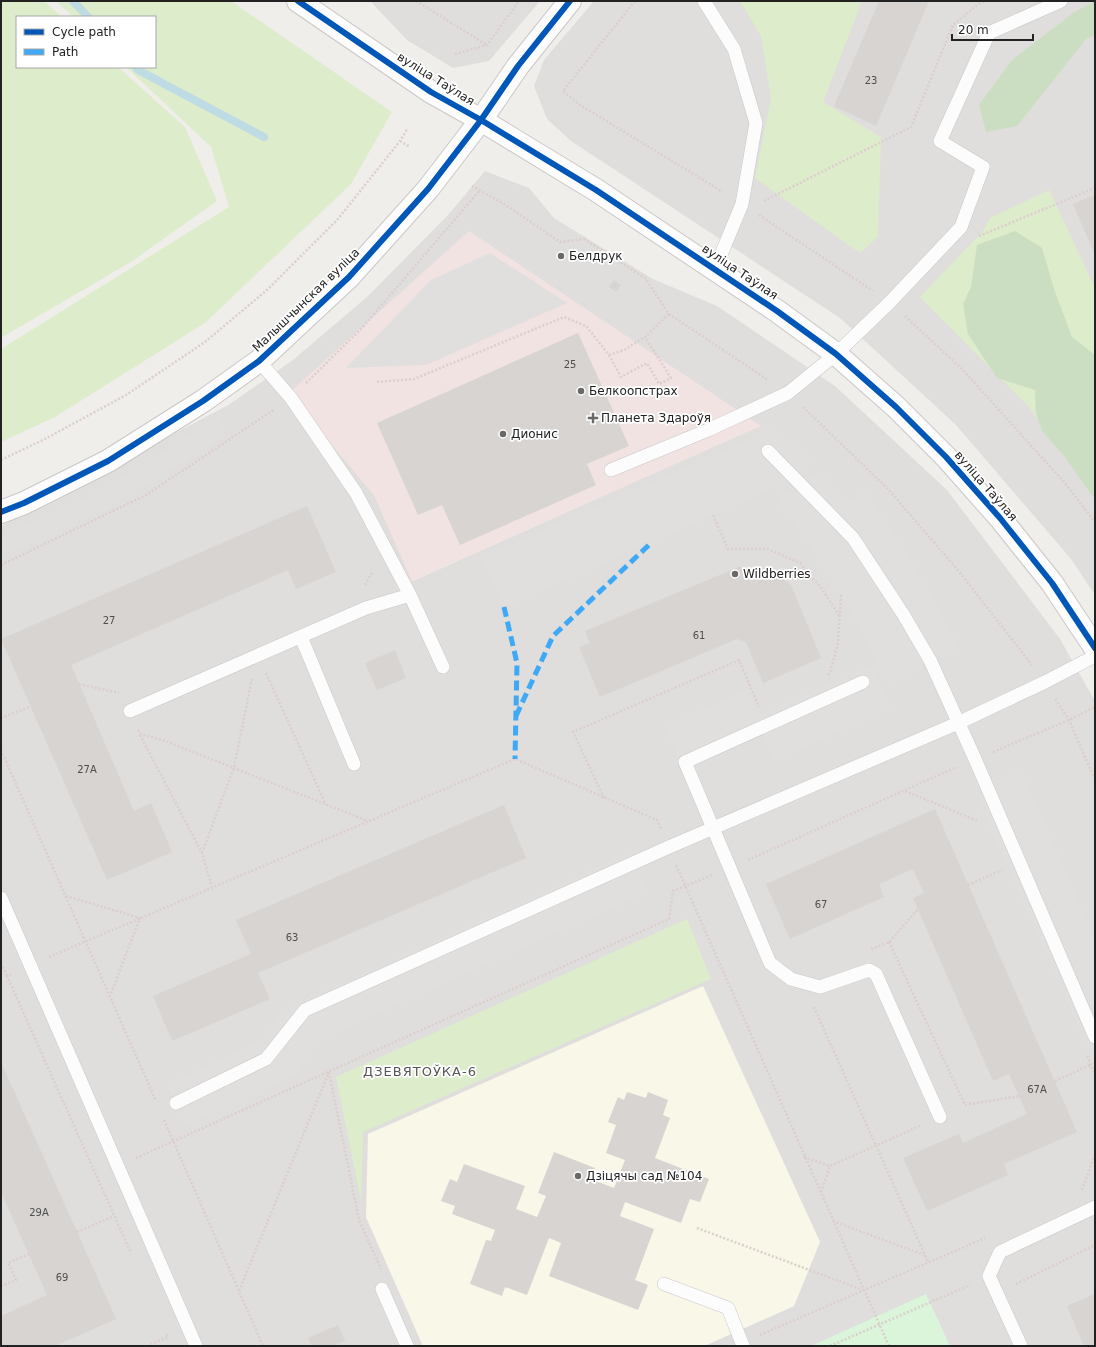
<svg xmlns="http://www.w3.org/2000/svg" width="1096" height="1347" viewBox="0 0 1096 1347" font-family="'DejaVu Sans',sans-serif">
	<rect width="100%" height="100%" fill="#f0eeeb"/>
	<path fill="#dfdedc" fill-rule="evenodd" d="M370 1H540L489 61 453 68 407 40Z
		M594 1H1095V595L1071 559 956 425 840 318 571 141 547 119 534 86 544 60Z
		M485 171 529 188 554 218 653 279 717 306 835 386 947 490 1060 639 1095 701V1346H704L794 1306 366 1217 423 1346H1V526L230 404 293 360 368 296 448 215ZM289 393 761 425 413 581 374 495Z"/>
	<path fill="#f1e3e1" d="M469 231 761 426 412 581 374 495 289 393Z"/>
	<path fill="#f8f7e8" d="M703 986 820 1242 794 1306 704 1346H423L366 1217 368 1134Z"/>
	<path fill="#ddeccb" d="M1 1H44L62 17H17V67H118L185 127 217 201 131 262 1 338Z
		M56 1H231L392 112 351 184 205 323 55 417 1 442V349L229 207 211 147 126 67H155V17H73Z
		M740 1H862L823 102 881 137 878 237 860 253 755 178 771 98 761 36Z
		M1049 190 1095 288V489L1027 405 920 297 983 231 990 218Z
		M687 919 711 979 363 1132 361 1201 336 1077Z"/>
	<path fill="#cbdec1" d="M1095 1V35L1086 39 1017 126 986 132 979 105 1012 60 1073 13Z
		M1015 231 1042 248 1055 292 1072 337 1095 355V496L1093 497 1065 457 1042 431 1036 413 1035 390 997 378 968 334 963 304 971 287 977 245Z"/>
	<path fill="#daf5da" d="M926 1294 950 1346H811Z"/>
	<path fill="#e0dfde" d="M490 253 567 303 426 365 346 368 431 280Z
		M220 414 226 434 200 451 112 506 45 538 1 556V535L42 519 105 488 166 451Z
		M773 430 812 460 765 492 504 607 482 557Z
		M820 472 847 502 866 492 909 556 960 650 890 683 829 571 777 498Z
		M872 665 891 708 774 761 757 723 679 758 665 726 747 690 759 715Z
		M1021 770 1095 939V1064L974 791Z
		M629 853 647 892 321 1039 295 1075 186 1125 168 1084 262 1040 284 1009Z"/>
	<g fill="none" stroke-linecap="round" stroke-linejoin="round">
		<path stroke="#bfdbe3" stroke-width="8" d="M73 1 88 17
			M136 67 138 70 264 137"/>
	</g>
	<path fill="#d7d4d2" d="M879 1H929L876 126 834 106Z
		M1095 195V255L1073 204Z
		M614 280 621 285 616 292 609 287Z
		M578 333 629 446 587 464 596 485 460 545 442 505 418 515 377 423Z
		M307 506 336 572 296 589 288 570 71 665 134 811 151 803 172 852 107 880 1 639Z
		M739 567 770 570 791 585 821 658 763 683 746 642 737 639 600 697 579 647 590 643 585 631Z
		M395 650 406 678 377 690 365 663Z
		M504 805 526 858 258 973 270 999 172 1041 153 996 251 954 236 920Z
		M935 809 1077 1132 1004 1164 1008 1175 927 1211 903 1158 959 1134 963 1143 1027 1114 1009 1074 993 1081 913 898 924 893 913 869 879 884 884 897 790 939 766 884Z
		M1 1062 116 1319 55 1346H1V1316L47 1295 1 1192Z
		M627 1092 646 1098 648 1092 668 1100 663 1115 670 1118 655 1158 709 1179 700 1202 690 1199 681 1223 625 1202 620 1216 654 1229 635 1280 648 1285 638 1310 549 1276 561 1243 549 1238 527 1295 505 1287 502 1296 470 1284 486 1240 491 1241 495 1230 452 1214 455 1206 441 1201 450 1179 457 1182 464 1164 525 1186 516 1209 537 1217 546 1196 538 1193 554 1152 595 1168 591 1179 614 1188 625 1160 606 1153 616 1125 608 1122 618 1097 624 1100Z
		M1095 1294V1346H1084L1067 1306Z
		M338 1325 345 1341 333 1346H312L308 1338Z"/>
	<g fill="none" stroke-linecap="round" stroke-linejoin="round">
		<g stroke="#c9c8c7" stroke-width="14">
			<path id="service" d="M704 1 734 49 756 123 742 204 715 269
				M259 361 291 398 356 493 410 595 443 667
				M768 451 853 538 903 614 930 660 975 759 1095 1037
				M611 470 708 430 788 393 836 354 890 302 961 227 983 167 940 141 989 33 1061 1
				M301 637 354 764
				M863 682 685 762 770 963 791 979 820 987 869 970 876 974 940 1117
				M130 711 366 608 410 595
				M1 898 196 1346
				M176 1103 266 1059 305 1010 669 847 958 723 1045 682 1095 656
				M664 1284 728 1308 743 1346
				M382 1289 407 1346
				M1021 1346 989 1276 1000 1252 1095 1207"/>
		</g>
		<g stroke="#c9c8c7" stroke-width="24">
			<path id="minor" d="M1 512 24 503 108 461 203 401 259 361 349 277 428 189 481 120 518 66 570 1"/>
		</g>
		<g stroke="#c9c8c7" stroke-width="24">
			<path id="tertiary" d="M298 1 431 92 481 120 596 190 777 311 836 354 896 407 946 457 1000 518 1052 583 1095 648"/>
		</g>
		<path stroke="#dccecd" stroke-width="2.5" stroke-dasharray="2 2" stroke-linecap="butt" d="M416 1 487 45
			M635 1 563 91 580 105 723 192
			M455 54 487 45 519 1
			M400 141 410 147
			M472 186 504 204 560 242 584 239 645 278 669 314 768 380
			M764 201 911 127 953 25 978 4 985 1
			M759 215 873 291
			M979 236 1095 188
			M905 316 963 370 1064 482 1095 522
			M609 355 624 350 645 337
			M377 382 414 379 564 317 586 326 609 355 621 377 647 363 659 384 671 378 645 337 669 314
			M306 383 362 328 480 190
			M803 407 888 489 957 569 1032 665
			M1 460 45 439 126 395 205 342 267 290 338 219 400 141 408 128
			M713 515 728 549H768L800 563 822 589 840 617
			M1 565 146 495 275 409
			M365 585 373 571
			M266 673 326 805
			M828 675 830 673 838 643 841 595
			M79 684 119 693
			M1055 699 1069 720 1095 780
			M1 718 31 706
			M138 730 140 734 163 740 368 821
			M140 735 202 853 212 887
			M1 750 156 1101
			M993 752 1069 720 1095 707
			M905 791 978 821
			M604 798 573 732 739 660 759 707
			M202 853 234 767 252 679
			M748 860 957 767
			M676 865 889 1346
			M968 885 1002 870
			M66 896 140 918 110 996
			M889 942 965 1105 1019 1096
			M871 949 889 942 918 909
			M49 957 515 759 657 820 661 829
			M1 963 7 976
			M11 974 7 976 131 1253
			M814 1007 928 1262
			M1087 1056 1095 1075
			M329 1072 359 1220 381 1269
			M1055 1081 1090 1065
			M164 1120 263 1346
			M804 1157 830 1166
			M136 1158 669 919 673 891 712 875
			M1082 1190 1095 1154
			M821 1192 830 1166 922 1125
			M833 1221 924 1255
			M697 1228 863 1290
			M77 1232 114 1216
			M1016 1284 1095 1245
			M1 1286 16 1280 8 1263 29 1254
			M239 1291 329 1072
			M760 1335 985 1238
			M147 1346 168 1337 167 1334
			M830 1346 970 1285"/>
		<use href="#service" stroke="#fdfcfc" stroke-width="13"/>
		<use href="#minor" stroke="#fdfcfc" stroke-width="22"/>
		<use href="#tertiary" stroke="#fdfcfc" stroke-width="22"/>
		<path stroke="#3fa9f5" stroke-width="5" stroke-dasharray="10 5" stroke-linecap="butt" d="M504 607 517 663 515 759
			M516 716 553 636 652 542"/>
		<g stroke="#fff" stroke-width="8">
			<path id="cycleway" d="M298 1 431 92 481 120 596 190 777 311 836 354 896 407 946 457 1000 518 1052 583 1095 648
				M1 512 24 503 108 461 203 401 259 361 349 277 428 189 481 120 518 66 570 1"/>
		</g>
		<use href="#cycleway" stroke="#0057b8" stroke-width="6"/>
	</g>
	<g fill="#6a6968" stroke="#fff" stroke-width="1.5">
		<circle cx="561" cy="256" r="4"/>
		<circle cx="581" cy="391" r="4"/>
		<path d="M591 412h4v4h4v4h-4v4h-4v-4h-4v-4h4z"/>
		<circle cx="503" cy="434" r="4"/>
		<circle cx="735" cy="574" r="4"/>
		<circle cx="578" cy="1176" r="4"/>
	</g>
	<g text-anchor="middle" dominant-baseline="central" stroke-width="3.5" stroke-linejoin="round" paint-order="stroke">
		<g font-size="10" fill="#4f4e4e">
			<text x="871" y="80">23</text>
			<text x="570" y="364">25</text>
			<text x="109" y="620">27</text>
			<text x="699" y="635">61</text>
			<text x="87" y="769">27А</text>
			<text x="821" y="904">67</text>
			<text x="292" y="937">63</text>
			<text x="1037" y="1089">67А</text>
			<text x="39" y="1212">29А</text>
			<text x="62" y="1277">69</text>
		</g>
		<g font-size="12" fill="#222" stroke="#fff">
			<text transform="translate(436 79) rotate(32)">вуліца Таўлая</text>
			<text transform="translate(740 272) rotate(34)">вуліца Таўлая</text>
			<text transform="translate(306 300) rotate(-44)">Малышчынская вуліца</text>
			<text transform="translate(986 486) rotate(49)">вуліца Таўлая</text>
		</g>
		<g font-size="12" fill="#222" stroke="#fff" text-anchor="start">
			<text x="569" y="256">Белдрук</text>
			<text x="589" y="391">Белкоопстрах</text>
			<text x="601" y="418">Планета Здароўя</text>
			<text x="511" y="434">Дионис</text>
			<text x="743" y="574">Wildberries</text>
			<text x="586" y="1176">Дзіцячы сад №104</text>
		</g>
		<g font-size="13" letter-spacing="1" fill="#555" stroke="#fff">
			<text x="420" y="1071">ДЗЕВЯТОЎКА-6</text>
		</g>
	</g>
	<rect width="1096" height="1347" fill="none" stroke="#222222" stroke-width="4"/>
	<rect x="16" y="16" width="140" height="52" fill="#ffffff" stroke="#a7a7a7"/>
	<rect x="24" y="29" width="20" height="6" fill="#0057b8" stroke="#a7a7a7"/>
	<text x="52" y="36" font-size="12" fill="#222222">Cycle path</text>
	<rect x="24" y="49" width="20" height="6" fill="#3fa9f5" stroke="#a7a7a7"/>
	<text x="52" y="56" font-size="12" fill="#222222">Path</text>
	<path d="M952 34v6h81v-6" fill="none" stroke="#222222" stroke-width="2"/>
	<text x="958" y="34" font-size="12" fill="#222222" stroke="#ffffff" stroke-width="3" paint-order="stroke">20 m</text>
</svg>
